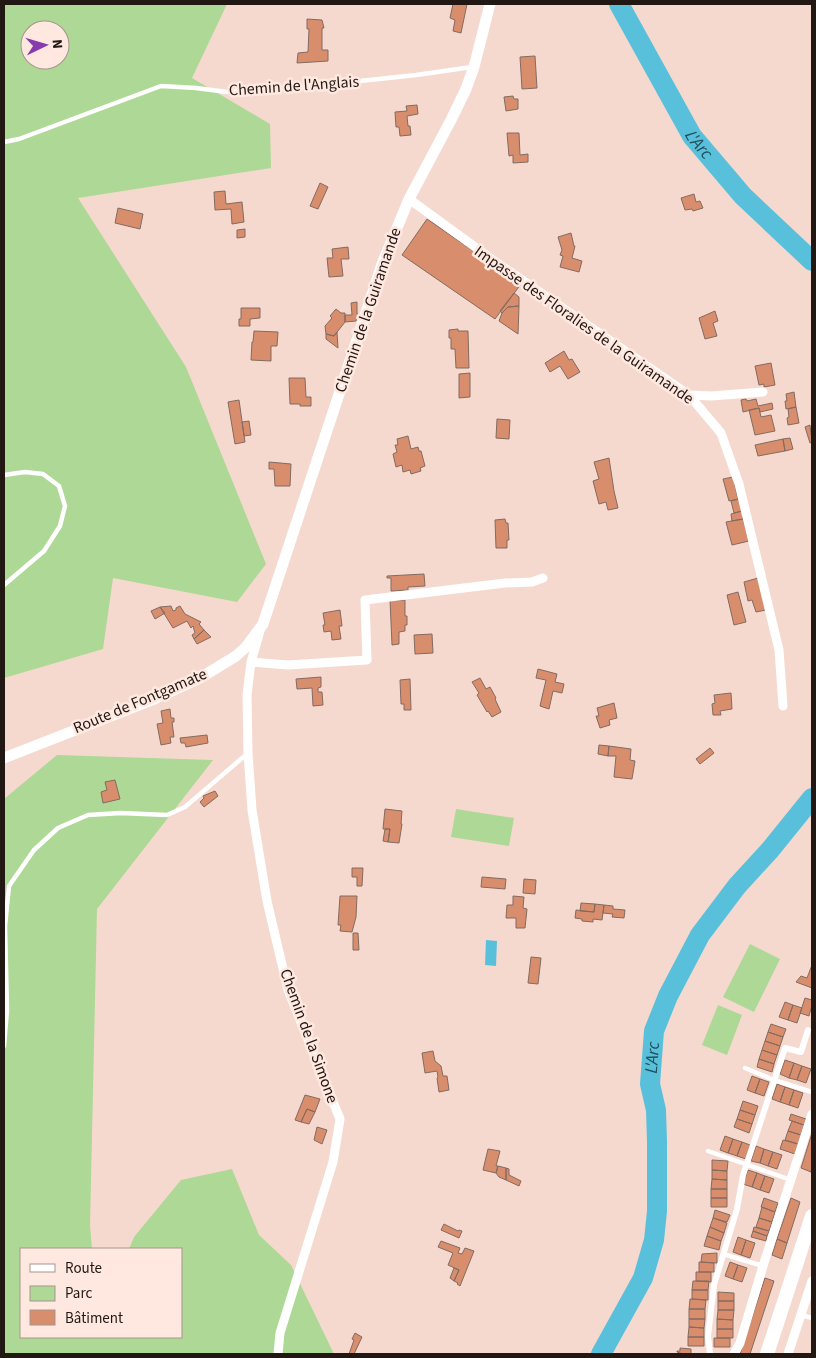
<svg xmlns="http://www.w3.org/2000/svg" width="816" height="1358" viewBox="0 0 816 1358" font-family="'Source Sans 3',sans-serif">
	<rect width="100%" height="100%" fill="#f5d9cf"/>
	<path fill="#aed895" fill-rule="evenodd" d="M4 4H227L192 78 270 124 271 168 78 198 186 367 266 564 237 602 113 578 103 649 4 678ZM30 30H60V60H30Z
		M57 755 213 760 97 909 90 1226 92 1249H21V1337H181V1249H129L134 1237 181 1180 232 1169 259 1235 291 1265 334 1354H4V799Z
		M456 809 514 818 509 846 451 837Z
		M750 944 780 959 754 1012 723 997Z
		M718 1005 742 1015 727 1055 702 1045Z"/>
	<path fill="#59c0dc" d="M486 940 497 941 496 966 485 965Z"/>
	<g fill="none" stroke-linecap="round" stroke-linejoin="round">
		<g stroke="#59c0dc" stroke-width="20">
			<path id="s1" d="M619 4 692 136 743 196 812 261"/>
			<path id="s2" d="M601 1354 643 1278 654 1240 657 1211V1142L656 1110 650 1084 654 1031 668 996 700 935 737 886 770 850 812 798"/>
		</g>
	</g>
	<path fill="#d88d6c" stroke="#836b61" d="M453 4H467L461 33 453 31 455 20 450 18Z
		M307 19 322 20 324 28H322V50H328V61L297 63 298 53 308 52 309 29H307Z
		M535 56 537 88 522 89 520 57Z
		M513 96 514 99H518V109L506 111 504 97Z
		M417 105 418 114 407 116 408 126H410L411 135 400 136 399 127H396L395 112 407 111 406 106Z
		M507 133H519L520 155 528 154V162L513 163V155L509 156Z
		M320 183 328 187 318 209 310 206Z
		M225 191 226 204 242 202 244 222 232 224 231 209 215 210 214 192Z
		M694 194 696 202 700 201 703 208 693 211 692 209 685 210 681 198Z
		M118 208 143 214 140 229 115 223Z
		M427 219 521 284 495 319 402 255Z
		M245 229V237L237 238V230Z
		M571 233 574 246H575L572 258 582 261 579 272 560 267 563 256 560 255 562 250 558 237Z
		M348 247 349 259H341L343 276 329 277 327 258H333L332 249Z
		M514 293 519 297V306L508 307 502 313 500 311Z
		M357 302V314H358L356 321 345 322V315H352L351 303Z
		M519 306 518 334 499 321 502 313 508 307Z
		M241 308H260V318L250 319V326H239V319H241Z
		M336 309 341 313H345V322L334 336 326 334 325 326 332 318 330 316Z
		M715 311 718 321 713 323 717 336 705 339 699 318Z
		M458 329V331H468L469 368H456L455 349H451V338H449V330Z
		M254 331 278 332 277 346H271V361L251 360 252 342H253Z
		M337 332 338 348 326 339V334L334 336Z
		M564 351 569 360 572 359 580 372 568 379 560 366 550 372 545 363Z
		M771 363 775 385 764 387V384L759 385 755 366Z
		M470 373V397L459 398V374Z
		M289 378H305L306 397H311V406H300V404H290Z
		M794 392 796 407 786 409 785 401H787L786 394Z
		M746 399 747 401 756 399 758 406 772 403 773 409 760 412 759 408 743 412 741 400Z
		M239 400 245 442 235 444 228 402Z
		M796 407 799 423 788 425 787 418 789 417 788 409Z
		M759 408 761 417 771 415 775 431 755 435 749 410Z
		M497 419 510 420 509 439 496 438Z
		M249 421 251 435 244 436 242 422Z
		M810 425 812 442 810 443 805 427Z
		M408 436 411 449 418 447 419 451H421L425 466 420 468 421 471 411 474 410 470 403 472 402 465 396 467 393 454 397 452 395 445H398L397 439Z
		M790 438 793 449 785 451 783 439Z
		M783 439 785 451 758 456 755 445Z
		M609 458 614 491 618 508 608 510 606 502 599 504 593 481 599 479 594 462Z
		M269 462 291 464 290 486H275L274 469H269Z
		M733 477 738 499 729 501 723 479Z
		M739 499 742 511 734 513 731 501Z
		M742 511 743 519 732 521 731 514Z
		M505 519 506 523H508L509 540H507V548H496L495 520Z
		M743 519 749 541 732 545 726 522Z
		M424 574 425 586 408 587V590L391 591V578H387V576Z
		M758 578 766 610 756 612 752 600 748 601 744 582Z
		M738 592 746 622 734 625 727 595Z
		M390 600H405V616H407V625H405V631L399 632V644L392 645Z
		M171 606 173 611 176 610V608L180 606 185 614 201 622 199 624 204 630 194 639 192 635 195 633 193 626 191 628 187 621 173 628 160 607Z
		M160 607 165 613 155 619 151 611Z
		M340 610 342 626H339L341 639 332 640 331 631 324 632 323 625H325L323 613Z
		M204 630 211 637 197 644 194 639Z
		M432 634 433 653 415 654 414 635Z
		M538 669 557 674 555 682 564 684 562 693 553 691 549 709 540 706 546 680 536 678Z
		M321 677V687L318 688V692H322L323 705 313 706 312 688 297 689 296 679Z
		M480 678 486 689 490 687 496 698 495 699 501 712 492 717 488 711 487 712 477 695 479 693 472 682Z
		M410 679 411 710H404V704H401L400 680Z
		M731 693 732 709 720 711 721 715H713L712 704 715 703 714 695Z
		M614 703 617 718 609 720 610 725 600 728 596 716H599L597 708Z
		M170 709 171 718H174V722H172L174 737H170L171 743 161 745 157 724 163 723 161 711Z
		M207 735 208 743 186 747 185 743H181L180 738Z
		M599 745 609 746 608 756 598 754Z
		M609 746 631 749 630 760 635 761 632 779 614 777 616 756H608Z
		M710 748 714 753 700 764 696 759Z
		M115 780 120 799 103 803 101 792 107 790 105 782Z
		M215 791 218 796 204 807 200 802 204 798 203 796Z
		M385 809 402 811 401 824H402L399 843 388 842 390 829H383Z
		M385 829H390L388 842 383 841Z
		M352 868H363L362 886H357V877H352Z
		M482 877 506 879 505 889 481 887Z
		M524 879 536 880 535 894 523 893Z
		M340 896H357L356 917 352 932 340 931 341 925H338Z
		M513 896 524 897 523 908 527 909 525 928H516V918H506L507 905H513Z
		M581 903 595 904 594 912 580 911Z
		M595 904 604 905 602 920 593 919V922L582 921V919L575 918 576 910 594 912Z
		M604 905 613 906V909L625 910 624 918 612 917 613 914 603 913Z
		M353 933H358L359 950H353Z
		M531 957 541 958 538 984 528 983Z
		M812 965V988L796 982 801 976 807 978Z
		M805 998 812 1000V1005L809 1016 800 1013Z
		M785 1002 793 1005 788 1020 779 1017Z
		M793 1005 802 1008 797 1023 788 1020Z
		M771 1024 786 1029 783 1037 768 1032Z
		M768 1032 783 1037 780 1046 765 1041Z
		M765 1041 780 1046 777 1055 762 1050Z
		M762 1050 777 1055 774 1064 759 1059Z
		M433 1051 435 1061 441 1066 443 1076H447L449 1090 439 1092 437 1078 438 1077 437 1071 425 1073 422 1053Z
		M759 1059 774 1064 772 1072 757 1067Z
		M785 1060 794 1063 789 1078 780 1074Z
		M794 1063 802 1066 797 1080 789 1078Z
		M802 1066 811 1069 806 1083 797 1080Z
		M752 1076 760 1079 755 1093 747 1090Z
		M760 1079 769 1082 764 1096 755 1093Z
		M777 1084 785 1087 780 1102 772 1099Z
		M785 1087 794 1090 789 1105 780 1102Z
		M794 1090 803 1093 798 1108 789 1105Z
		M305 1095 320 1099 315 1112 307 1109 301 1122 295 1120Z
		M743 1101 758 1106 755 1115 740 1110Z
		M307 1109 315 1112 309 1124 301 1122Z
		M740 1110 755 1115 752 1124 737 1119Z
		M791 1114 806 1119 804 1125 789 1120Z
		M737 1119 752 1124 749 1133 734 1127Z
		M792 1121 804 1125 801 1135 788 1131Z
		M317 1127 327 1130 322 1144 314 1140Z
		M788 1131 801 1135 798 1144 785 1140Z
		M812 1133V1166L811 1172 801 1168Z
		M725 1136 733 1139 728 1153 720 1150Z
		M733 1139 742 1142 737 1156 728 1153Z
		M783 1140 798 1144 795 1154 780 1149Z
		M742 1142 750 1145 746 1159 737 1156Z
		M756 1146 764 1149 760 1163 751 1161Z
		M488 1149 500 1151 496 1166H498L496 1173 483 1170Z
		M764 1149 773 1152 768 1166 760 1163Z
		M773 1152 782 1155 777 1169 768 1166Z
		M712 1160 728 1161 727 1171 712 1170Z
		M498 1166 506 1168V1180L499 1177 496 1173Z
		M506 1168 509 1169V1175L521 1181 519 1186 506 1180Z
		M712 1170 727 1171V1180L712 1179Z
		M748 1170 757 1173 752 1187 743 1184Z
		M757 1173 765 1176 760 1190 752 1187Z
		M765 1176 774 1179 769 1193 760 1190Z
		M712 1179 727 1180V1189H711Z
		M711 1189H727V1198H711Z
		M711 1198H727V1207H711Z
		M764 1198 778 1203 775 1212 761 1207Z
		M791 1198 800 1202 787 1243 777 1239Z
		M762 1207 775 1212 772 1222 759 1218Z
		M715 1210 730 1215 727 1222 713 1218Z
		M713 1218 727 1223 724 1233 710 1227Z
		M759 1218 772 1222 769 1231 756 1227Z
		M444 1224 458 1231 459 1230 462 1231 459 1238 441 1230Z
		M710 1227 724 1233 721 1241 707 1236Z
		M754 1227 769 1231 767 1236 753 1231Z
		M753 1231 767 1236 766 1241 751 1237Z
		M707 1236 721 1241 719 1250 704 1246Z
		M738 1237 746 1240 741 1255 733 1252Z
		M777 1239 787 1243 782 1259 772 1255Z
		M746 1240 755 1243 750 1258 741 1255Z
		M441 1241 460 1248 458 1253 462 1254 465 1248 474 1251 460 1286 457 1284 458 1283 454 1281 459 1270 448 1265 453 1253 438 1247Z
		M717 1253V1263L701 1262 702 1254Z
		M699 1262 714 1263V1272H699Z
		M730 1262 738 1265 733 1279 725 1276Z
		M738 1265 747 1268 742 1282 733 1279Z
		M454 1268 459 1270 454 1281 450 1278Z
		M696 1272H711V1282L696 1281Z
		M765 1278 774 1281 750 1354H740Z
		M693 1281H709L708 1290H692Z
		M692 1290H708V1300L692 1299Z
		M718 1292 734 1293V1301H718Z
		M690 1299 706 1300 705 1309H689Z
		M718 1301H734V1310H718Z
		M689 1309H705V1319H689Z
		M718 1310H734L733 1320 717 1319Z
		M689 1319H705L704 1328 689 1327Z
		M717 1319 733 1320V1329H717Z
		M689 1327 704 1328V1337H688Z
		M717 1329H733V1338H717Z
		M355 1333 362 1337 354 1354H349L354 1340 352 1339Z
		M688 1337H704V1346H688Z
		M714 1338H730V1347H714Z
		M680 1348 691 1349V1354H683L677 1352V1351H680Z"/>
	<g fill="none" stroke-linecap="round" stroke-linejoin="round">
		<path stroke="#fff" stroke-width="4.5" d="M4 142 19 139 161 86 196 88 227 92 304 87 416 75 472 67
			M4 475 25 472 43 474 59 486 65 506 60 526 44 551 4 585
			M4 1046 7 1010 5 926 9 886 34 850 58 828 88 815 121 813 167 815 185 807 248 753
			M745 1068 774 1080 812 1092
			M708 1151 791 1180
			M723 1254 763 1266
			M801 1315 812 1318"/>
		<path stroke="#fff" stroke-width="6" d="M710 1354 708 1336 714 1285 737 1209 743 1175 785 1048 801 1052 808 1030"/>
		<path stroke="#fff" stroke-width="9" d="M409 199 493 260 689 395 721 433 739 484 779 650 783 706
			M689 395 711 396 763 392
			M260 631 251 662 247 695 248 753 252 810 267 901 288 990 340 1119 333 1162 280 1333 278 1354
			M251 662 288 665 367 660 365 600 505 583 532 582 543 578
			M734 1354 740 1343 763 1266 812 1114
			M788 1354 812 1281"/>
		<path stroke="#fff" stroke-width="11" d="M4 758 152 700 200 678 236 656 246 647 263 624 382 264 409 199 451 120 466 89 474 67 490 4"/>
		<path stroke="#fff" stroke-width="14" d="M767 1354 812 1216"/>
	</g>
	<g text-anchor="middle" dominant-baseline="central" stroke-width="5" stroke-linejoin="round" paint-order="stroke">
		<g font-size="16" fill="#211814" stroke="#fee8df">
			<text transform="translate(294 86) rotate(-4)">Chemin de l'Anglais</text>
			<text transform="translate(368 310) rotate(-71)">Chemin de la Guiramande</text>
			<text transform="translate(584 325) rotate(35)">Impasse des Floralies de la Guiramande</text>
			<text transform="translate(140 701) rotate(-23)">Route de Fontgamate</text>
			<text transform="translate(309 1036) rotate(70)">Chemin de la Simone</text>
		</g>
		<g font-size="18" font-style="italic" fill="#224f5c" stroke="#fee8df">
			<text stroke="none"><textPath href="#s1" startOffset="162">L'Arc</textPath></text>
			<text stroke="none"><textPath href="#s2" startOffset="310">L'Arc</textPath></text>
		</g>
	</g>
	<rect width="816" height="1358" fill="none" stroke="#211814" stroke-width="10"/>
	<rect x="20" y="1248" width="162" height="90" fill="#fee8df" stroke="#a6958e"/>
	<rect x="30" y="1264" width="25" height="8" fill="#ffffff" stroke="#a6958e"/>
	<text x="65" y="1273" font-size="15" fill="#211814">Route</text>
	<rect x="30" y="1286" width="25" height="15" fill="#aed895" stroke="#a6958e"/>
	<text x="65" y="1298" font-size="15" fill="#211814">Parc</text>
	<rect x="30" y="1310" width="25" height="15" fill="#d88d6c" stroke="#a6958e"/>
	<text x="65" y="1323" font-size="15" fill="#211814">Bâtiment</text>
	<g transform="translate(45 45) rotate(85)"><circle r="24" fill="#fee8df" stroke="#a6958e"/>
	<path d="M0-4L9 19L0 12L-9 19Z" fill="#873bac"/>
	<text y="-8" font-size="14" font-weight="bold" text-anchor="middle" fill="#211814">N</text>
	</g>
</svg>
